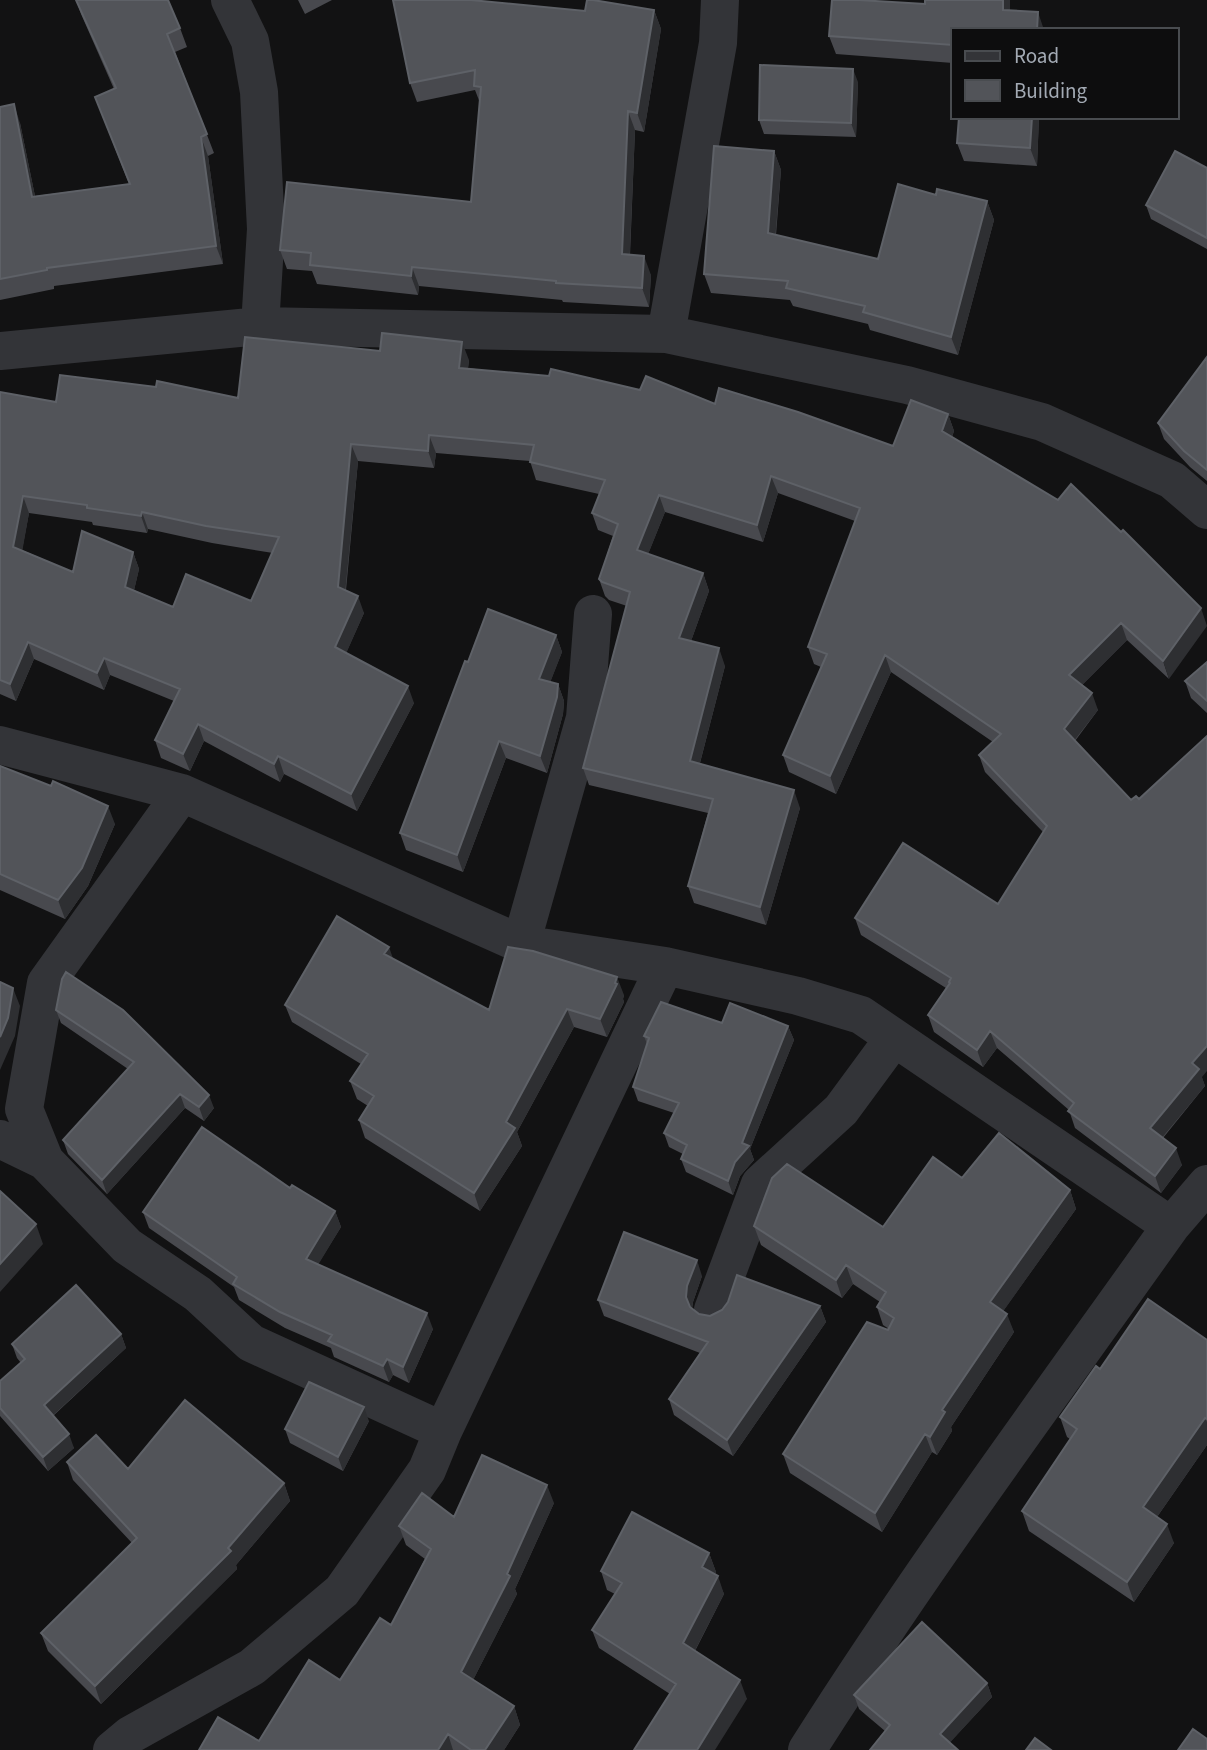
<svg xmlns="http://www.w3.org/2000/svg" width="1207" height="1750" viewBox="0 0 1207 1750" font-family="'Source Sans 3',sans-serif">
	<rect width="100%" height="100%" fill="#121213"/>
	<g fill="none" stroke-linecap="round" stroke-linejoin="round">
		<path stroke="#333438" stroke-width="38" d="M230 0 250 41 259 92 266 229 260 326
			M666 334 718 43 720 0
			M0 351 260 326 666 334 907 385 1042 422 1172 480 1207 510
			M0 745 182 793 521 944 665 966 798 996 861 1015 1171 1226
			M521 944 585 718 593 614
			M0 1139 45 1161 127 1246 198 1294 251 1343 443 1431
			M45 1161 24 1109 46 983 182 793
			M713 1310 760 1184 841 1110 894 1038
			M112 1750 130 1735 252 1667 342 1591 427 1470 443 1431 665 966
			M807 1750C921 1570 1048 1399 1171 1226L1207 1184"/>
	</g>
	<path fill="#48494e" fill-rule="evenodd" d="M76 0 180 28 187 47 175 52 214 153 208 156 223 264 54 286V289L0 300V107L20 123 35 196 129 184 95 97 114 89 81 14Z
		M298 0H332L305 14Z
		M654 10 661 29 644 132 635 130 630 255 651 275 649 307 563 302 562 300 419 286 418 295 317 284 312 271 287 269 280 250 471 202 480 103 475 90 417 102 410 83 585 11Z
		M953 30V63L836 54 829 36Z
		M858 82 856 137 764 134 759 120Z
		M959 117H1039L1037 166 964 161 957 143Z
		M774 151 781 170 776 235 878 259 936 195 987 201 994 220 958 355 870 330 868 324 793 306 790 300 711 293 704 274Z
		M1207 168V249L1151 219 1146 205Z
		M1207 357V481L1190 467 1164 439 1158 423Z
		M469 360 468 368 640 390 715 404 893 446 948 414 954 431 952 437 1058 500 1121 532 1169 679 1127 640 1082 685 1098 710 1075 741 1205 1086 1163 1138 1182 1165 1161 1193 1075 1128 1069 1110 997 1048 983 1067 934 1032 928 1015 946 988 861 935 855 918 998 904 1043 832 985 772 979 755 993 742 891 672 836 794 789 772 783 755 821 667 814 664 808 647 855 521 778 493 763 542 665 512 648 554 703 573 709 591 691 641 725 666 700 763 800 808 766 925 694 903 688 886 708 813 589 785 583 768 627 606 609 600 605 596 599 579 613 536 598 530 592 513 599 494 536 480 530 461 436 453 434 468 358 461 346 590 364 613 346 653 414 703 357 811 284 774 280 782 204 741 190 771 161 758 155 740 174 701 110 675 104 690 34 659 16 701 0 694V392L56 402 238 398ZM29 513 92 522 93 525 147 533 148 529 212 543 273 553 251 601 173 607 134 590 139 569 133 552 73 572 22 550Z
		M556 635 562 652 550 682 558 684 564 701 563 714 547 773 506 758 463 872 406 850 400 833 468 662Z
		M1207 662V713L1191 698 1185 681Z
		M0 766 115 824 88 886 65 919 0 890Z
		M393 959 489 1010 624 995 623 999 624 1002 607 1037 574 1027 517 1132 522 1146 480 1211 365 1138 359 1120 368 1106 357 1099 350 1081 361 1064 292 1022 285 1005Z
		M56 1010 214 1108 204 1121 185 1108 107 1194 68 1154 63 1140 128 1069 61 1023Z
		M722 1023 788 1026 794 1040 750 1149 754 1160 740 1176 733 1195 686 1172 681 1159 683 1154 669 1147 664 1133 674 1113 638 1101 633 1087 647 1044 644 1036Z
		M962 1178 1070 1190 1076 1209 1003 1311 1014 1332 951 1427 952 1431 937 1455 932 1452 882 1532 790 1473 783 1454 888 1330 889 1329 883 1325 877 1307 880 1302 853 1284 842 1298 761 1245 754 1226 883 1227Z
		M290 1188 335 1211 341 1227 318 1264 433 1329 409 1383 393 1375 389 1382 334 1357 331 1348 285 1328 239 1300 234 1287 149 1228 143 1212Z
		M702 1276 693 1302 692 1309 699 1314 710 1316 820 1306 826 1322 733 1456 674 1415 669 1399 700 1353 604 1316 598 1300Z
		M121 1334 126 1348 53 1416 74 1448 48 1471 0 1416V1381L21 1363 17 1358 12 1344Z
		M1207 1340V1445L1157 1517 1174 1543 1134 1602 1029 1531 1022 1511 1070 1439 1067 1437 1060 1417 1100 1369Z
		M369 1421 343 1471 290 1443 285 1429Z
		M67 1462 284 1483 290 1501 236 1565 237 1569 101 1704 48 1651 41 1633 132 1543 73 1480Z
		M554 1503 515 1589 517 1594 473 1680 514 1706 520 1725 504 1750H199L259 1741 340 1680 391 1625 425 1559 406 1545 399 1526 454 1517Z
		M709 1553 716 1572 715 1574 724 1594 695 1651 747 1699 670 1694 599 1648 592 1630 615 1594 607 1590 601 1571Z
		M987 1683 992 1697 950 1742 885 1731 859 1709 854 1695Z"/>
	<path fill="#2e2f32" d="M1003 0H1010V28L1003 10Z
		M654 10 661 29 644 132 637 113Z
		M1038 12 1044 30H1037Z
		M853 69 858 82 856 137 851 123Z
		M14 104 20 123 39 216 32 197Z
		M628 111 635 130 629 273 622 254Z
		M1032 117H1039L1037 166 1030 148Z
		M201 137 208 156 223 264 216 246Z
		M774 151 781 170 774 252 768 233Z
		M987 201 994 220 958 355 951 337Z
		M644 256 651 275 649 307 642 288Z
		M412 267 419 286 418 295 411 276Z
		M462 342 469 360 466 385 459 368Z
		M948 414 954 431 948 448 942 431Z
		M429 435 436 453 434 468 428 451Z
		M351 444 358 461 344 604 338 587Z
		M771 476 778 493 763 542 757 525Z
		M659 495 665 512 643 567 637 550Z
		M23 496 29 513 20 564 13 547Z
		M142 512 148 529 147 533 141 516Z
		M133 552 139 569 131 604 125 587Z
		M703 573 709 591 686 655 679 638Z
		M358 596 364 613 341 665 335 647Z
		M1201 608 1207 626 1169 679 1163 661Z
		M1121 623 1127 640 1075 692 1069 675Z
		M556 635 562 652 545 696 539 679Z
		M28 642 34 659 16 701 10 684Z
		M719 648 725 666 696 778 690 761Z
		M885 655 891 672 836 794 830 776Z
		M104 658 110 675 104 690 97 673Z
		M558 684 564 701 563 714 547 773 540 756Z
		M408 686 414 703 357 811 351 794Z
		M1092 693 1098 710 1070 746 1064 729Z
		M198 724 204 741 190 771 183 754Z
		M499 741 506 758 463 872 457 855Z
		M278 756 284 774 280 782 274 764Z
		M794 790 800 808 766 925 760 907Z
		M108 806 115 824 88 886 65 919 58 900Z
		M389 947 395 964 384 954Z
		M617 977 624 995 623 999 624 1002 607 1037 600 1019Z
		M13 988 20 1006 15 1036 0 1070V1037Z
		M567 1009 574 1027 517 1132 522 1146 480 1211 474 1193 506 1122Z
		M788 1026 794 1040 750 1149 754 1160 740 1176 733 1195 728 1181Z
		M990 1031 997 1048 983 1067 977 1050Z
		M1207 1046V1071L1202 1077 1205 1086 1156 1145 1150 1128 1192 1063Z
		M180 1094 185 1108 107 1194 102 1180Z
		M209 1095 214 1108 204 1121 199 1107Z
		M1176 1148 1182 1165 1161 1193 1155 1176Z
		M1070 1190 1076 1209 997 1320 990 1302Z
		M335 1211 341 1227 312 1275 306 1259Z
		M36 1224 43 1244 0 1292V1264Z
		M697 1260 702 1276 693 1302 691 1313 686 1297 687 1286Z
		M846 1265 853 1284 842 1298 836 1280Z
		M820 1306 826 1322 733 1456 727 1440Z
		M427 1313 433 1329 409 1383 403 1367Z
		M1007 1314 1014 1332 951 1427 952 1431 937 1455 930 1437 942 1410Z
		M121 1334 126 1348 49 1419 44 1405Z
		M387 1359 393 1375 389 1382 383 1366Z
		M364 1407 369 1421 343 1471 338 1457Z
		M1205 1418 1207 1422V1445L1150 1527 1143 1507Z
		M69 1434 74 1448 48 1471 43 1457Z
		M925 1434 932 1452 882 1532 875 1513Z
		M284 1483 290 1501 236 1565 237 1569 101 1704 95 1686 228 1548Z
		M547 1485 554 1503 515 1589 517 1594 468 1690 461 1672 507 1574Z
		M1167 1524 1174 1543 1134 1602 1127 1582Z
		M709 1553 716 1572 709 1586 702 1567Z
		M718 1576 724 1594 689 1662 683 1643Z
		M740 1680 747 1699 715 1750H697Z
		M987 1683 992 1697 945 1748 940 1734Z
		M514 1706 520 1725 504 1750H485Z
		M448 1734 453 1750H438Z"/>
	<path fill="#525459" stroke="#5e6167" stroke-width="2" fill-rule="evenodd" d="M76 0H168L180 28 167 34 207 134 201 137 216 246 47 268V270L0 279V107L14 104 32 197 130 184 95 97 116 88Z
		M393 0H471L585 11 587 0H593L654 10 637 113 628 111 622 254 644 256 642 288 556 283V281L412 267 411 276 310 265 311 253 280 250 287 182 471 202 481 87 474 86 475 70 410 83Z
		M832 0H859L925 4V0H1003V10L1038 12 1037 30H953V45L829 36Z
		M760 65 853 69 851 123 759 120Z
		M959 117H1032L1030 148 957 143Z
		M714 146 774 151 768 233 878 259 898 184 936 195 937 189 987 201 951 337 863 312 865 306 786 288 788 281 704 274Z
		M1175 151 1207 168V238L1146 205Z
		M382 333 462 342 459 368 549 376 551 369 640 390 646 376 715 404 719 388 798 412 893 446 911 400 948 414 942 431 1058 500 1071 484 1121 532 1123 530 1201 608 1163 661 1121 623 1069 675 1092 693 1064 729 1131 800 1136 796 1139 799 1207 736V1046L1192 1063 1199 1069 1150 1128 1176 1148 1155 1176 1068 1111 1074 1103 990 1031 977 1050 928 1015 950 983 949 982 951 978 855 918 903 843 998 904 1047 826 979 755 1001 734 885 655 830 776 783 755 827 654 808 647 860 508 771 476 757 525 659 495 637 550 703 573 679 638 719 648 690 761 794 790 760 907 688 886 713 799 583 768 630 592 602 582 599 579 618 524 592 513 605 480 530 462 534 445 429 435 428 451 351 444 338 587 358 596 335 647 408 686 351 794 278 756 274 764 198 724 183 754 155 740 180 689 104 658 97 673 28 642 10 684 0 680V392L56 402 60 375 156 387 157 381 238 398 245 337 380 351ZM23 496 87 505V508L141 516 142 512 206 526 279 537 251 601 186 574 173 607 125 587 133 552 82 531 73 572 13 547Z
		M1207 357V470L1184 451 1158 423Z
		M488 609 556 635 539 679 558 684 557 697 540 756 499 741 457 855 400 833 465 661 468 662Z
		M1207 662V701L1185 681Z
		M0 766 51 786 53 781 108 806 82 868 58 900 0 874Z
		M337 916 389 947 384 954 489 1010 508 947 533 951 617 977 615 983 617 984 600 1019 567 1009 506 1122 515 1128 474 1193 359 1120 374 1096 350 1081 368 1054 285 1005Z
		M66 972 123 1010 209 1095 199 1107 180 1094 102 1180 63 1140 134 1062 56 1010 62 979Z
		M0 982 13 988 8 1018 0 1037Z
		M661 1002 722 1023 730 1003 788 1026 742 1143 749 1146 735 1162 728 1181 681 1159 687 1145 664 1133 679 1103 633 1087 649 1038 644 1036Z
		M202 1127 290 1188 292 1185 335 1211 306 1259 427 1313 403 1367 387 1359 383 1366 328 1341 332 1335 280 1312 233 1284 237 1277 143 1212Z
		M999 1133 1070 1190 990 1302 1007 1314 942 1410 945 1412 930 1437 925 1434 875 1513 783 1454 867 1322 888 1330 894 1318 877 1307 886 1292 846 1265 836 1280 754 1226 772 1178 787 1164 883 1227 933 1157 962 1178Z
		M0 1191 36 1224 0 1264Z
		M624 1232 697 1260 687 1286 686 1297 690 1307 699 1314 710 1316 722 1310 728 1302 737 1275 820 1306 727 1440 669 1399 708 1342 598 1300Z
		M76 1285 121 1334 44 1405 69 1434 43 1457 0 1408V1381L25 1359 12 1344Z
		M1148 1299 1207 1340V1419L1205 1418 1143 1507 1167 1524 1127 1582 1022 1511 1077 1429 1060 1417 1096 1366 1100 1369Z
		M309 1382 364 1407 338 1457 285 1429Z
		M185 1400 284 1483 228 1548 231 1551 95 1686 41 1633 137 1538 67 1462 96 1435 128 1469Z
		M482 1455 547 1485 507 1574 510 1576 461 1672 514 1706 485 1750H471L448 1734 438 1750H199L218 1717 259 1741 309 1660 340 1680 380 1618 391 1625 431 1549 399 1526 422 1493 454 1517Z
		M632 1512 709 1553 702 1567 718 1576 683 1643 740 1680 697 1750H634L676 1684 592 1630 622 1583 601 1571Z
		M922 1622 987 1683 940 1734 958 1750H870L890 1725 854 1695Z
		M1193 1729 1207 1739V1750H1178Z
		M1035 1738 1051 1750H1026Z"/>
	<rect x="951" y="28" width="228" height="91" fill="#0d0d0e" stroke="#494c50" stroke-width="2"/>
	<rect x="965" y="51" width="35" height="10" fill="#333438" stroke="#494c50" stroke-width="2"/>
	<text x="1014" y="63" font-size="21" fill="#a3aab4">Road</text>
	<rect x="965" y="80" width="35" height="21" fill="#525459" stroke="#494c50" stroke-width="2"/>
	<text x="1014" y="98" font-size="21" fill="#a3aab4">Building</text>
</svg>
